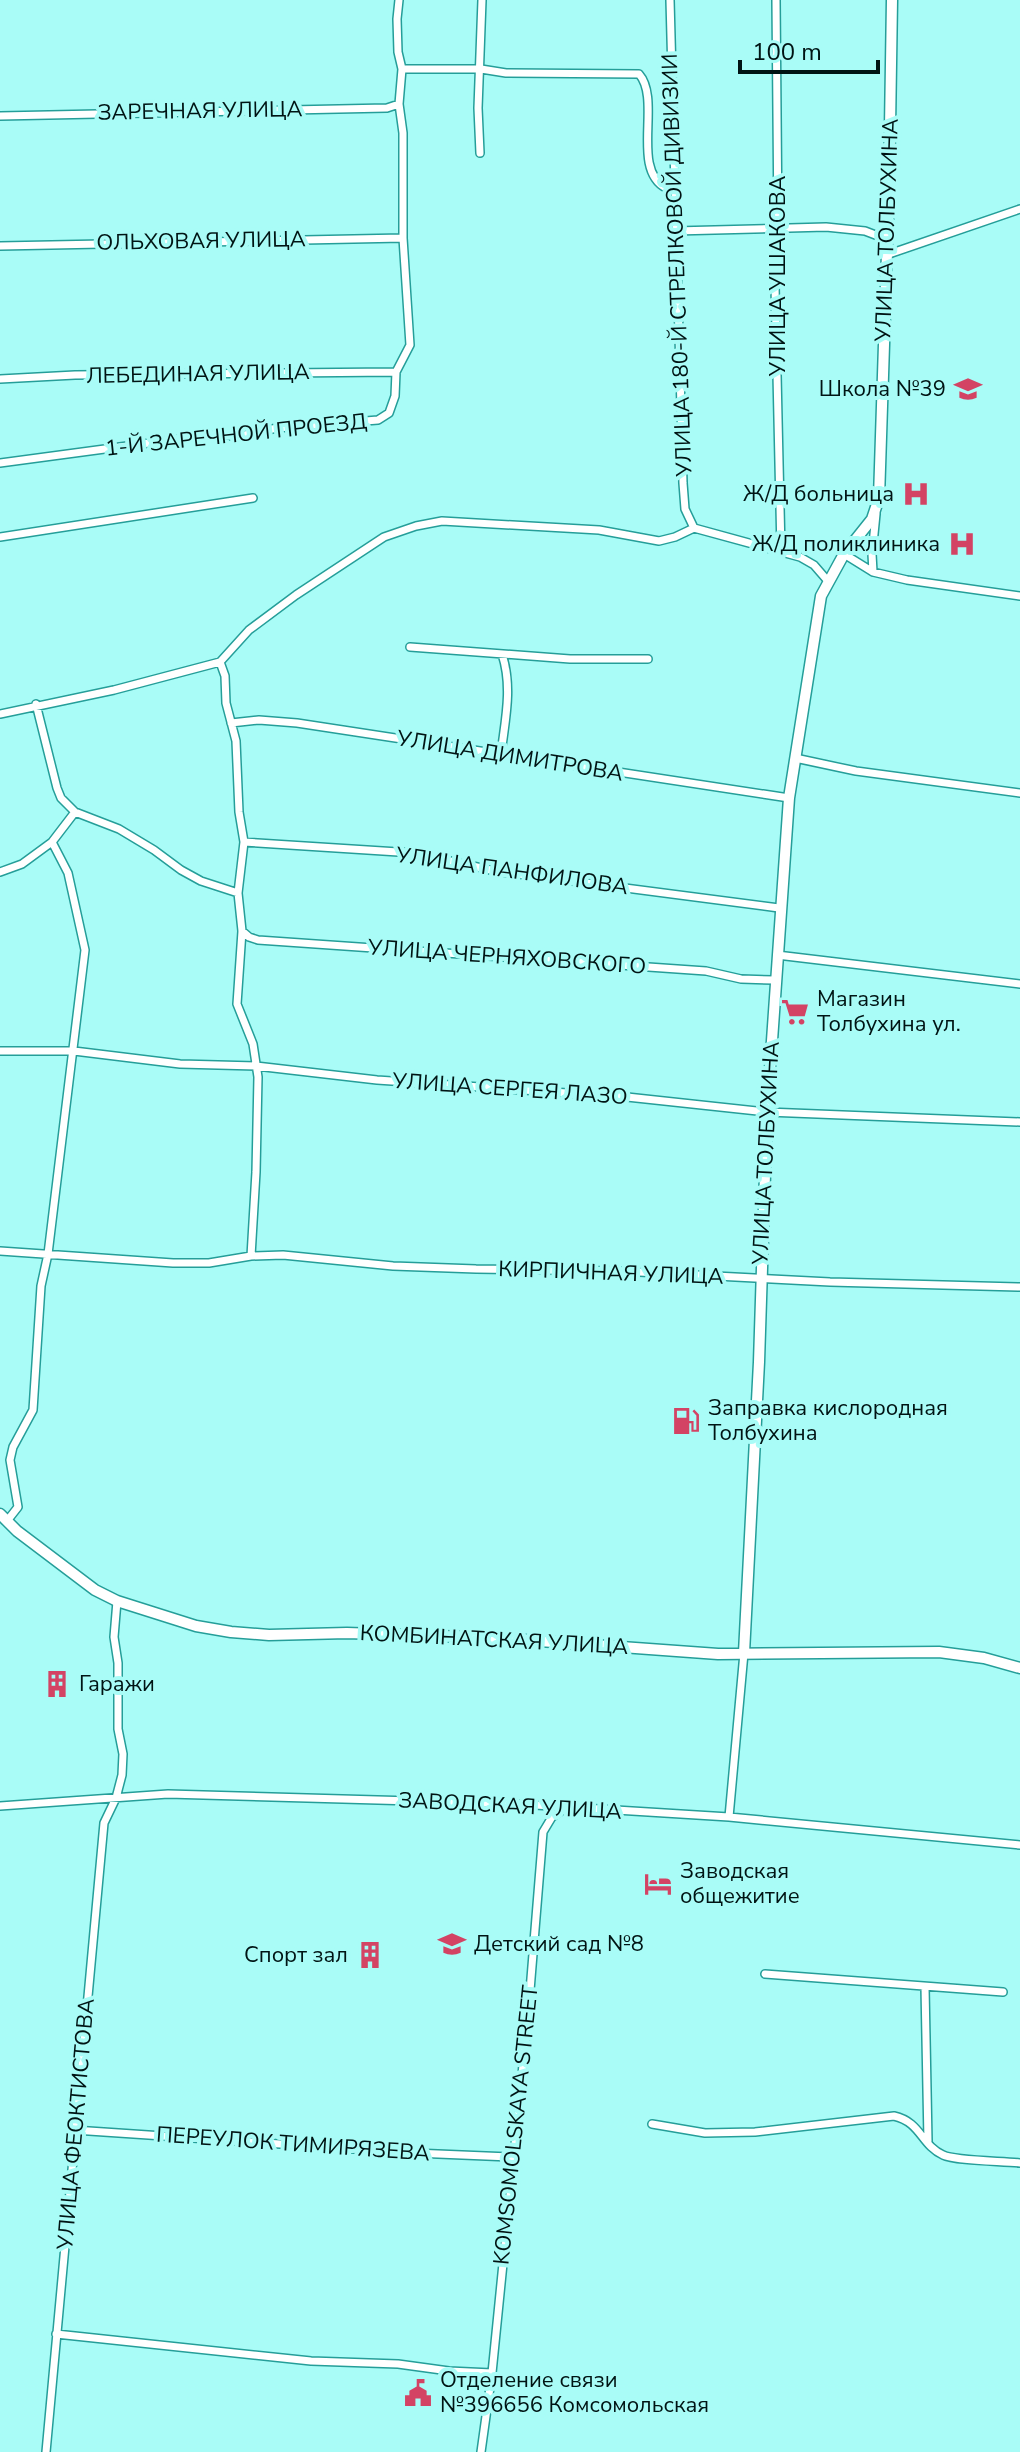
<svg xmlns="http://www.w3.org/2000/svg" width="1020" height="2452" viewBox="0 0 1020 2452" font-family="'Nunito Sans',sans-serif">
	<rect width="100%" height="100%" fill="#a9fcf7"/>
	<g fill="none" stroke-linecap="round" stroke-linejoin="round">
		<g stroke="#259e99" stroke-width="10">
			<path id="street" d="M670 0 683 483 685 509 694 528
				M776 0 778 227 775 286 781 551
				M402 69H481L506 73 639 74C662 100 630 169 666 188L675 189
				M0 116 387 108 399 104
				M480 153 478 108 482 0
				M675 231 826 227 865 231 886 239
				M0 246 403 238
				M886 255 1020 209
				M0 379 75 375 396 372
				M0 463 209 435 240 436 277 428 378 420 389 413 395 396 396 372 410 345 403 238V133L399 104 402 69 398 52 397 19 399 0
				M0 537 253 498
				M844 554 873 572 907 580 1020 596
				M873 572 872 554 876 514
				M410 647 570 659H648
				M220 662 225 676 226 703 236 741 239 812 244 842 238 893 242 931 237 1004 253 1044 258 1077 256 1172 251 1256
				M36 704 57 788 61 798 75 812 52 842
				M0 714 114 690 220 662 249 630 296 595 384 537 416 526 442 521 599 530 659 541 675 537 694 528 800 557 814 565 827 580
				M231 723 259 720 297 723 789 798
				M501 754C505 720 513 688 502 654
				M795 758 856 771 1020 793
				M75 812 119 829 154 850 181 870 201 881 238 893
				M244 842 414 853 495 871 779 908
				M0 872 22 864 52 842 68 873 85 950 48 1254 41 1286 33 1410 13 1447 10 1460 18 1507 7 1521
				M242 931 249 937 258 940 706 971 741 979 774 980
				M777 955 1020 984
				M0 1051H74L180 1064 256 1066 377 1080 627 1097 767 1112 1020 1122
				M0 1251 173 1263H209L251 1256 283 1255 393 1266 476 1269 620 1271 830 1282 1020 1287
				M0 1806 168 1794 519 1804 729 1817 1020 1845
				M729 1817 744 1653
				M765 1974 1003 1992
				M925 1987 928 2141
				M652 2124 705 2133 755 2132 894 2116C921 2122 921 2145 943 2155 955 2161 1004 2161 1020 2163
				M74 2130 414 2153 512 2157
				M56 2334 311 2361 398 2364 449 2371 492 2373
				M46 2452 104 1823 116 1798 122 1775 123 1754 118 1729V1663L114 1637 117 1601
				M481 2452 492 2373 528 2015 543 1832 552 1817 564 1809"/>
		</g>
		<g stroke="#259e99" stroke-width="13">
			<path id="secondary" d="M0 1514 17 1531 95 1590 117 1601 196 1626 231 1632 269 1635 347 1633 497 1638 718 1654 939 1652 984 1658 1020 1668
				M744 1653 759 1362 767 1112 789 798 821 596 844 554 872 519 879 498 889 191 892 0"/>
		</g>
		<use href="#street" stroke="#fff" stroke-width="7"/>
		<use href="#secondary" stroke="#fff" stroke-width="10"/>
	</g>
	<defs>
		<g id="school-bare" transform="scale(2.16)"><path d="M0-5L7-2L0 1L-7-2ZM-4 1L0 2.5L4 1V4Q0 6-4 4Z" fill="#d34364" stroke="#a9fcf7" stroke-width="2.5" paint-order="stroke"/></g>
		<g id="hospital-bare" transform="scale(2.16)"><path d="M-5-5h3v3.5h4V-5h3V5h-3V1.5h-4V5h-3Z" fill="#d34364" stroke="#a9fcf7" stroke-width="2.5" paint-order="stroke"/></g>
		<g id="supermarket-bare" transform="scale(2.16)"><path d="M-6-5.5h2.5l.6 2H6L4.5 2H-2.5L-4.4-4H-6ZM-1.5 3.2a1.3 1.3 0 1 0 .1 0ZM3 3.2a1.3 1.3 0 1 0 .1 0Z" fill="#d34364" stroke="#a9fcf7" stroke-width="2.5" paint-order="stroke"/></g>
		<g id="fuel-bare" transform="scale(2.16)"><path d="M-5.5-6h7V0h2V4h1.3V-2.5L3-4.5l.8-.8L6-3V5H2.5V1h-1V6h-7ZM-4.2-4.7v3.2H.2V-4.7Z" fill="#d34364" stroke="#a9fcf7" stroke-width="2.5" paint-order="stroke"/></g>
		<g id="building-bare" transform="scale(2.16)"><path d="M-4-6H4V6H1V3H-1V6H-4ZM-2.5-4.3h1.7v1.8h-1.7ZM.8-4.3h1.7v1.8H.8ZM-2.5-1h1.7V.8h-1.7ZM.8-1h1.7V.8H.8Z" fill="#d34364" stroke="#a9fcf7" stroke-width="2.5" paint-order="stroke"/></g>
		<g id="hotel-bare" transform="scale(2.16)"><path d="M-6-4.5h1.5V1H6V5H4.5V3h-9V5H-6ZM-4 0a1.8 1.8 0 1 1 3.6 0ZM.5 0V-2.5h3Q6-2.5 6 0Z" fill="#d34364" stroke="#a9fcf7" stroke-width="2.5" paint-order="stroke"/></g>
		<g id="civic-bare" transform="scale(2.16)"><path d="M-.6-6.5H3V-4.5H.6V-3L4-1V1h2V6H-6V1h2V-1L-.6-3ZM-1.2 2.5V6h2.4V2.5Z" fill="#d34364" stroke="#a9fcf7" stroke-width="2.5" paint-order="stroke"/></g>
	</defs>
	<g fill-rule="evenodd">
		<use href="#school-bare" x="968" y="389"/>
		<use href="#hospital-bare" x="916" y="494"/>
		<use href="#hospital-bare" x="962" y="544"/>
		<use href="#supermarket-bare" x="795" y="1012"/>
		<use href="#fuel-bare" x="686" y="1421"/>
		<use href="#building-bare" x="57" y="1684"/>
		<use href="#hotel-bare" x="658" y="1884"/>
		<use href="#school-bare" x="452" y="1944"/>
		<use href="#building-bare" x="370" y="1955"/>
		<use href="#civic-bare" x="418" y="2393"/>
	</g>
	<g text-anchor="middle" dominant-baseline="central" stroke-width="8" stroke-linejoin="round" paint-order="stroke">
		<g font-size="22" fill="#001414" stroke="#a9fcf7">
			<text transform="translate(200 111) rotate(-1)">ЗАРЕЧНАЯ УЛИЦА</text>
			<text transform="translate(887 230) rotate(-88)">УЛИЦА ТОЛБУХИНА</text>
			<text transform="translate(201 241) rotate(-1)">ОЛЬХОВАЯ УЛИЦА</text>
			<text transform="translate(677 265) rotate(-92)">УЛИЦА 180-Й СТРЕЛКОВОЙ ДИВИЗИИ</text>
			<text transform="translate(778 276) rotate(-90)">УЛИЦА УШАКОВА</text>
			<text transform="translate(198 374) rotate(-1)">ЛЕБЕДИНАЯ УЛИЦА</text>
			<text transform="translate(236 435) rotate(-6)">1-Й ЗАРЕЧНОЙ ПРОЕЗД</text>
			<text transform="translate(510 756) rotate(9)">УЛИЦА ДИМИТРОВА</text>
			<text transform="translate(512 871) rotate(8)">УЛИЦА ПАНФИЛОВА</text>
			<text transform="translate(507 957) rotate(4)">УЛИЦА ЧЕРНЯХОВСКОГО</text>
			<text transform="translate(510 1089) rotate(4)">УЛИЦА СЕРГЕЯ ЛАЗО</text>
			<text transform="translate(766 1153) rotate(-87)">УЛИЦА ТОЛБУХИНА</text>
			<text transform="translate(611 1273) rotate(2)">КИРПИЧНАЯ УЛИЦА</text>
			<text transform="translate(494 1640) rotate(3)">КОМБИНАТСКАЯ УЛИЦА</text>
			<text transform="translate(510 1806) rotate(3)">ЗАВОДСКАЯ УЛИЦА</text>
			<text transform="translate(76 2124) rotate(-85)">УЛИЦА ФЕОКТИСТОВА</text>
			<text transform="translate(516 2125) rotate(-84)">KOMSOMOLSKAYA STREET</text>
			<text transform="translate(293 2144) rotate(4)">ПЕРЕУЛОК ТИМИРЯЗЕВА</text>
		</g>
		<g font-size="22" fill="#001414" stroke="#a9fcf7" text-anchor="start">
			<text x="946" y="389" text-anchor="end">Школа №39</text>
			<text x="894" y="494" text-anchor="end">Ж/Д больница</text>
			<text x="940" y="544" text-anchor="end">Ж/Д поликлиника</text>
			<text x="817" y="999">Магазин<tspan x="817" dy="25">Толбухина ул.</tspan></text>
			<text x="708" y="1408">Заправка кислородная<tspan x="708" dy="25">Толбухина</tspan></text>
			<text x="79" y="1684">Гаражи</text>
			<text x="680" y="1871">Заводская<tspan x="680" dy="25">общежитие</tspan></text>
			<text x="474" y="1944">Детский сад №8</text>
			<text x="348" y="1955" text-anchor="end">Спорт зал</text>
			<text x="440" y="2380">Отделение связи<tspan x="440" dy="25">№396656 Комсомольская</tspan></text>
		</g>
	</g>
	<path d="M740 60v12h138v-12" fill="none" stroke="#001414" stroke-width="4"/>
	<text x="752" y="60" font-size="24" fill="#001414" stroke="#a9fcf7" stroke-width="6" paint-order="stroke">100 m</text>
</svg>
